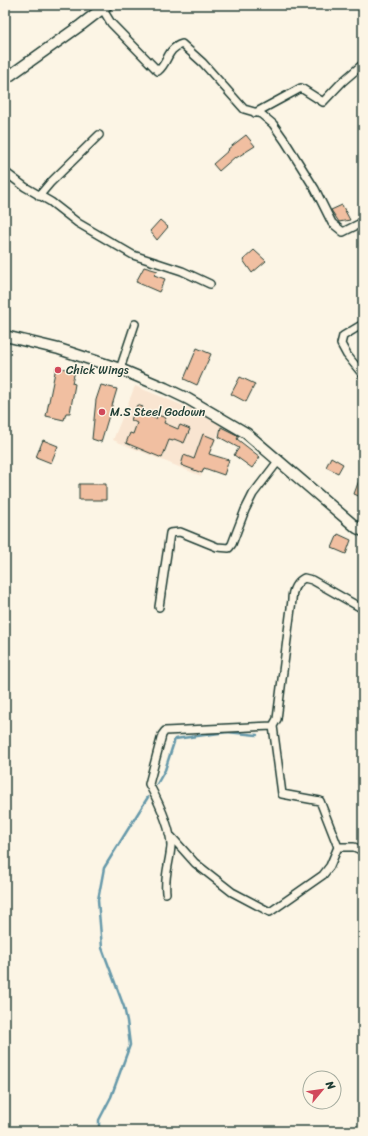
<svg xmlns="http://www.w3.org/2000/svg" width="368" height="1136" viewBox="0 0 368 1136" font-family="Sriracha,sans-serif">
	<rect width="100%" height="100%" fill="#fcf5e5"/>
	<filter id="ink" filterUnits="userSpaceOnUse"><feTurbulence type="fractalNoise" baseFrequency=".025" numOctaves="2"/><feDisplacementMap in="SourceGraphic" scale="8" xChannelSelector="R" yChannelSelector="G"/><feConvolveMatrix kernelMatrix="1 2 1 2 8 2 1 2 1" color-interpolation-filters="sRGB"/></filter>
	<g filter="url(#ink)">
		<path fill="#f9e5d1" d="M135 386 223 422 201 476 113 440Z"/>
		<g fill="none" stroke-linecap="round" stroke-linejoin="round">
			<path stroke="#69a" stroke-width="2.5" d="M157 784 165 770 175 739 227 732 257 735
				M99 1131V1120L111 1097 130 1045 127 1021 124 1007 102 948 98 900 104 868 148 797"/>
		</g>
		<path fill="#f1bfa1" stroke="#1f3d34" d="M246 135 255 146 236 158 235 157 219 171 213 164 229 150 228 149Z
			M342 205 350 220 339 222 331 210Z
			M160 220 168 227 157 240 150 231Z
			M254 250 266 261 252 273 243 260Z
			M144 267 158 271 154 275 165 279 159 292 136 282Z
			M197 348 211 354 197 385 184 379Z
			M56 367 75 371 72 383 75 384 70 413H66L64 420 46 416Z
			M240 377 255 384 246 402 231 394Z
			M101 385 117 389 101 442 92 439 96 400Z
			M137 405 143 407 141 412 156 419 158 415 166 418 164 423 178 429 180 425 190 429 184 443 174 439 173 441 169 440 162 458 126 443 130 433 133 434 137 423 131 420Z
			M221 427 239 436 237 439 260 457 252 468 234 455 239 448 219 437Z
			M203 434 215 439 209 454 229 460 224 475 204 468 202 473 181 465 184 455 194 459Z
			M43 440 58 446 51 463 36 457Z
			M331 457 343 464 338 473 326 467Z
			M362 472H363V498L354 494Z
			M79 484H106V500H79Z
			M338 534 351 540 346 554 332 548Z"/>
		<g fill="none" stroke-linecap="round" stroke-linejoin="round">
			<g stroke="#1f3d34" stroke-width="10">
				<path id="street" d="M100 5 111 23 158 71C169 62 166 49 182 44L203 63 244 109 261 114 273 124 285 141 315 189 332 223 343 232 363 222
					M255 113 301 88 323 102 342 82 363 64
					M5 172 25 187 51 202 78 223 133 255 182 271 210 284
					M39 196 50 183 99 135
					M363 324 343 336 341 344 347 355 363 375
					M120 369 135 324
					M159 607 170 533 180 532 217 547 229 548 232 544 245 510 253 494 279 460
					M273 726 282 794 320 801 338 847
					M169 834 195 863 232 892 270 912 323 875 330 866 338 847H354L363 851
					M166 893C164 875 170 862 171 846 171 827 158 801 149 784L162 735 165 731 273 726 277 719 292 600C292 590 295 583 304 578L312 580 363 609"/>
			</g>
			<g stroke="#1f3d34" stroke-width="13">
				<path id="secondary" d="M5 79 81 25 107 5
					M5 336 59 349 120 369 165 388 188 399 246 433 357 528 363 531"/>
			</g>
			<use href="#street" stroke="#fcf5e5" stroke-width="7"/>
			<use href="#secondary" stroke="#fcf5e5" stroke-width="10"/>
		</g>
	</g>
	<g fill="#d1495b" stroke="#fcf5e5" stroke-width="1.5">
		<circle cx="58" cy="370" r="4"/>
		<circle cx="102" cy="412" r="4"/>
	</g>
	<g text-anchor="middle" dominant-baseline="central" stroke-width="3" stroke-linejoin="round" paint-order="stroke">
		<g font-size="12" fill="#1f3d34" stroke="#fcf5e5" text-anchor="start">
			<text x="66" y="370">Chick Wings</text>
			<text x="110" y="412">M.S Steel Godown</text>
		</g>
	</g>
	<rect width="368" height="1136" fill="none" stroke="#fcf5e5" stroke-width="20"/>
	<rect x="10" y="10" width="348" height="1116" fill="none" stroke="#1f3d34" stroke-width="1.5" filter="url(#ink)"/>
	<g transform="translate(322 1090) rotate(61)"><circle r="19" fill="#fcf5e5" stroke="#a4ab9e"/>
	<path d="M0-3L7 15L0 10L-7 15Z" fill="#d1495b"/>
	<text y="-6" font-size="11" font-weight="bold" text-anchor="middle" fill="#1f3d34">N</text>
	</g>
</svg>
